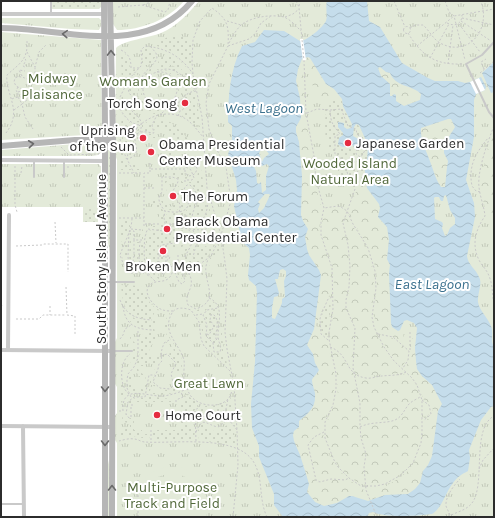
<svg xmlns="http://www.w3.org/2000/svg" width="495" height="518" viewBox="0 0 495 518" font-family="Karla,sans-serif">
	<defs>
		<pattern id="grass-tufts" width="24" height="20" patternUnits="userSpaceOnUse"><rect width="24" height="20" fill="#e3ead9"/><path d="M3 7l-1-3M5 7V3M7 7l1-3M15 17l-1-3M17 17v-4M19 17l1-3" fill="none" stroke="#c3c9ba"/></pattern>
		<pattern id="forest-crowns" width="20" height="18" patternUnits="userSpaceOnUse"><rect width="20" height="18" fill="#e3ead9"/><path d="M2 6a3 3 0 1 1 6 0M12 15a3 3 0 1 1 6 0" fill="none" stroke="#c3c9ba"/></pattern>
		<pattern id="garden-dots" width="8" height="8" patternUnits="userSpaceOnUse"><rect width="8" height="8" fill="#e3ead9"/><path d="M2 2h.1M6 6h.1" fill="none" stroke="#c3c9ba" stroke-width="1.8" stroke-linecap="round"/></pattern>
		<pattern id="water-waves" width="16" height="10" patternUnits="userSpaceOnUse"><rect width="16" height="10" fill="#c5ddeb"/><path d="M0 5q4-4 8 0t8 0" fill="none" stroke="#a9beca"/></pattern>
	</defs>
	<rect width="100%" height="100%" fill="#fff"/>
	<path fill="url(#grass-tufts)" d="M113 1H184C168 20 141 30 117 30L113 24Z
		M199 1H494V517H117V443L115 440V416L117 413V387L115 384V342L117 338V160L115 154 116 48C124 40 149 38 161 33 177 26 188 14 199 1Z
		M1 18H99L101 20V26L99 30 71 29 1 23Z
		M1 32 101 40 102 134 1 140Z
		M75 144H99L102 147V152L98 155 93 156H1V150Z
		M1 164H99L101 167V207H1Z"/>
	<path fill="url(#forest-crowns)" d="M308 57 310 58 326 84 334 89 342 100 332 99 328 102 316 92 312 84 310 68 306 65V58Z
		M302 59 305 117 312 152 315 183 321 208 319 233 320 241 327 257 330 272V295L327 299 319 320H317L316 326 318 327 320 335 327 340 335 377 333 400 324 421 323 432 314 436 307 443V450L312 468H310L311 474H313L317 483 330 480H349L363 489 368 501 352 496 337 503 324 506 315 502 307 492 309 484 306 474 300 455 294 441 293 435 294 431 299 427V421C317 407 317 403 312 381L313 378 317 374 315 358 307 345 311 340 321 275 319 270 309 255 307 249 305 237 308 229 303 221 301 215 302 176 299 142 296 132V127L301 118 300 98 296 81 298 69Z
		M377 67H380L386 72 390 73C395 87 413 85 421 94L420 100 404 106 390 96 385 80 381 76Z
		M448 119H451L455 127C451 135 447 135 450 145L444 153 448 161 447 167 445 187H441C437 180 435 173 432 166 427 154 420 142 421 127Z
		M494 137V213H486L480 185 490 138Z
		M367 186V188L379 204 380 208 378 217 387 227 389 240 387 258 391 265 389 273 391 323 398 331 400 330C404 332 404 336 403 341L402 342 392 336 379 334C369 316 380 290 376 270 371 247 357 232 349 211L357 189Z
		M333 207 344 210 367 251 373 268 374 290 371 320 373 329 388 355 405 372C397 374 390 374 383 374 371 376 360 380 351 369 343 359 346 351 331 347 329 334 332 326 334 313 335 302 334 281 333 270 331 249 315 236 325 213Z
		M380 336C395 336 398 342 408 351L407 360 402 366 388 351Z
		M414 337 416 338V361L417 369 422 376 432 385 442 404 438 411 432 456 428 465 423 471 420 483 408 494 385 495 371 500 368 488 386 486 401 477 410 469 421 448 425 421C430 418 432 414 433 409L431 408C430 403 427 401 423 399 420 386 415 378 405 369L410 359 412 339Z
		M331 349 341 355 350 371 357 377 370 379 407 374C410 377 413 379 415 383 427 403 423 449 408 467 403 474 395 477 388 481 377 487 364 487 354 480 336 468 322 444 327 422 329 413 335 406 337 397 340 381 335 364 331 349Z
		M423 402 427 404C431 410 430 415 424 419Z
		M323 434 327 450 331 459 346 478H329L320 481 316 478 309 447 312 440Z"/>
	<path fill="url(#garden-dots)" d="M51 1H101V7L99 9H51Z
		M172 35 185 37 189 40 191 45V68C181 54 168 48 152 45Z
		M144 48C151 47 154 51 157 56 150 60 153 67 142 65V52Z
		M122 51 129 58 130 70 137 69 127 80 122 89 121 54Z
		M167 55C176 56 181 59 182 70L171 65 158 63 160 58Z
		M181 61 190 72 193 86 188 78 182 74 184 70Z
		M166 65 178 69 182 74C163 64 149 68 142 87 141 72 152 65 166 65Z
		M147 68C135 82 140 109 161 106 167 106 172 102 174 100L165 110 156 114 138 112 133 111 131 109V107L137 105 138 104 137 100 139 97C138 87 135 73 147 68Z
		M139 70 136 85 137 96 134 97C123 87 131 78 139 70Z
		M161 70 170 71 180 75C179 85 187 92 178 102 175 105 175 106 170 108 178 99 183 84 172 75 169 72 164 71 161 70Z
		M182 76 189 83 194 91 189 92 184 95Z
		M195 92 201 126C193 126 187 117 179 114L180 112 186 109 190 104 189 99 183 100V99L189 93Z
		M122 95 126 99 134 100 136 102 135 104 129 105 128 107C131 114 137 114 140 122 125 125 120 107 122 95Z
		M332 99 342 100C343 108 348 117 352 124L358 125C361 131 367 138 368 145 368 158 363 173 367 186L354 189 352 185 345 184 343 182 342 176 333 163 334 159 328 145 323 123 325 120 326 112H325V107H328V102Z
		M181 101 187 106 181 109 178 113 166 112 169 109 175 108Z
		M122 114 125 120 134 125V126H121Z
		M154 118 152 122 153 132 142 131V125Z
		M155 119C162 123 165 120 170 122 172 123 186 136 187 138V144L181 143 175 147 173 151 175 156C184 160 192 152 201 157 198 162 187 166 182 167V162H179V167H164L165 140H167V128H155L154 131 153 126Z
		M140 126C140 132 135 133 134 138 133 144 136 149 134 155L129 157 131 141Z
		M121 130H134L129 140 126 154 123 146Z
		M142 132 155 135V138H139L138 145 136 142V137Z
		M108 150H110V253L108 243Z
		M121 150 131 170H121Z
		M130 158H131L135 161V168H145V170L140 169V170H134Z
		M200 163 203 181 202 182 206 194V201L198 200C198 191 195 187 188 182H194C198 177 199 170 198 164Z
		M161 171H184L185 176 193 177 192 178 182 179V182H186C178 195 194 199 184 210H181V201L174 193 180 184 179 179 175 176H165L161 173Z
		M170 178 174 179 166 182 169 190 164 199 171 207 173 206 175 199 178 201 179 208 176 211 166 209 161 201 167 190 164 180Z
		M156 196 159 205 164 212 163 218 165 227 164 230C159 230 151 229 147 226H159V210L153 208V197Z
		M189 196 196 197C195 206 186 217 195 224 205 223 207 213 209 205L212 220 208 227C198 230 191 225 181 225V224H188L187 214H182V221H170L171 227H168C165 223 164 218 167 214L185 212 189 207Z
		M198 202 207 203C207 210 204 217 198 221L194 219V217Z
		M83 207H98V222H83Z
		M121 220H130V228L121 242Z
		M216 224 219 235C215 246 206 266 191 264 187 263 183 261 181 257H187C190 245 198 245 191 230 201 241 194 245 192 257H194L199 242 195 231H199L203 238 204 245 207 247 211 246 213 241 208 231Z
		M172 227H176V231L186 230C196 237 190 246 184 254V245L182 247H163V257H165V261L170 266 165 272 162 270 160 271 158 275 162 278 165 277 172 269 166 278 159 279C143 270 145 249 147 233L148 231C150 230 168 230 171 231L172 233Z
		M142 229 144 231 143 253 146 272C139 264 140 252 140 241H142Z
		M130 233H133V256L131 271 129 257Z
		M129 234 127 252 129 270C118 259 123 246 129 234Z
		M135 242H139L138 262 141 272H133L135 256Z
		M221 242 222 249 214 258 210 265 208 266 209 260Z
		M205 262 204 269 205 278 197 270 188 268V267H195Z
		M177 264H180L185 268 190 281H188L185 270 181 268 179 272 182 280 180 281 175 267Z
		M121 285 140 286C145 289 145 292 147 297 151 308 160 311 170 313 166 322 167 328 170 338L168 339 165 338 167 333 163 326 168 315 158 310 155 311 153 316 157 319 154 326C154 332 157 335 155 340 153 345 147 347 150 355H155L161 349 159 354 161 361 157 364V370H155L152 363 146 364 144 366H140L138 370 145 376 146 379 142 376H139L138 374 135 372H133L131 379H138L137 381H131L132 388 133 389 139 388 146 383V387L142 388V389L145 391V393L137 391 129 392C124 375 136 371 139 356 141 350 138 342 141 337 144 333 147 331 152 330V328C137 327 130 326 124 311L137 320 152 321V319C148 319 143 319 139 318 124 315 122 298 121 285Z
		M330 299C332 313 327 325 327 338L322 334C319 323 323 308 330 299Z
		M210 300 215 303 217 307 208 308 203 313H197L195 311 203 308Z
		M217 309 219 317 217 340 220 350 218 352 215 350 214 344 207 337 209 325 204 315 208 310Z
		M198 315 202 316 206 327 205 337 213 345V352C200 340 204 330 198 315Z
		M222 326V338L227 365 215 354 219 353 222 351 219 336 220 327Z
		M130 331 133 333V341C141 347 137 361 131 368L130 366C133 355 132 344 129 333Z
		M171 340 181 356 182 364 181 376 183 389C172 395 160 396 148 393L151 376 152 375 154 376 152 382 157 387 151 385 150 391 152 393H159L160 391 159 388 166 390 174 388 172 373 175 379 178 380 180 371H174L177 364 169 354 170 353 173 352 174 350 172 348 171 343H165Z
		M121 380 124 392 128 394 123 399 122 403 121 402Z
		M184 392 193 400 199 404 194 411V415H186L180 412 179 401 187 398 184 394H183L182 393Z
		M231 395 235 426H234L229 414 227 413 218 422 206 419 197 423V418C215 417 228 417 231 395Z
		M147 396 171 399V402H132L128 406 129 401C135 397 140 397 146 399Z
		M226 402C223 414 206 420 196 414 200 400 214 410 226 402Z
		M123 412 125 413 127 419 131 418 134 415V430H142V434H150L149 439 131 436 121 437V431L122 430 130 428V423L123 422 122 421Z
		M180 416 187 418 188 428 195 429 194 439 153 440V430H180Z
		M202 423C205 425 210 430 214 431 220 432 224 425 229 425L234 431 235 445 199 440 198 431Z
		M108 460 110 469V517H108Z"/>
	<path fill="#e3ead9" fill-rule="evenodd" d="M168 467 183 468 195 475 199 479 204 489 207 517H198L197 491V517H146V492L145 517H138L139 483H142C148 473 157 469 168 467ZM170 474C182 474 194 478 197 490H146C150 480 159 475 170 474Z"/>
	<path fill="url(#water-waves)" fill-rule="evenodd" d="M327 1H367L369 21 380 27 402 63 428 78 435 81H458L465 83 470 82 481 77 486 87 485 90 476 94 474 100V137L466 180 474 203 475 217 467 256C468 265 476 269 479 277 483 284 477 294 478 302 479 310 488 318 491 326 494 333 490 341 494 347V406L491 407 481 420 469 450 470 458 468 471C462 474 457 477 453 483 445 493 443 507 432 514 416 516 386 518 373 512L369 513 367 517H283L274 505V494L259 457V446L252 428 251 404 255 362 257 293 256 286 249 280 248 275 250 255 249 248 242 242 234 206 237 190 236 180 228 154 232 143V126L228 122C228 96 230 70 242 46L255 42 264 30 284 31 300 41C307 41 323 27 326 21 328 15 325 7 327 1ZM308 57 310 58 326 84 334 89 342 99 343 106 352 124 351 128 347 129 344 127V123L338 122V127L343 133V135L339 138 338 144C341 147 343 148 348 146L349 141 355 148 360 147 361 142 360 140 353 136 354 127 356 124 359 125 368 145 367 162 364 164 367 188 379 204 380 208 378 217 387 227 389 240 387 259 390 265 389 273 391 323 392 327 398 331 400 330 404 321 407 320 414 323 417 328 415 348 416 361 417 369 422 376 432 385 442 404 438 411 432 456 428 465 423 471 420 483 415 489 408 494 385 495 368 501 352 496H349L337 503 324 506 315 502 307 492 309 484 306 474 300 455 294 441 293 435 294 431 299 427V421C310 412 316 407 315 393 314 389 312 384 312 380 313 377 317 374 319 370L315 363 313 354 307 345 314 329 321 275 319 270 309 255 307 249 305 237 308 229 303 221 301 215 302 176 299 142 296 132V127L301 118 300 98 296 81 298 69 302 59ZM380 67 386 72 390 73C395 87 413 85 421 94L420 100 404 106 396 101V95L394 94 392 96H390V84L381 76 378 68ZM448 119H451L455 127C451 135 447 135 450 145L448 149 444 150V153L448 161 447 167 445 187H441C436 180 434 172 431 164 427 152 420 141 421 128ZM267 144 266 150 269 154 264 158 262 162 259 153 263 147ZM256 160H258L262 166 267 164 269 166 266 176V190L262 193 261 182 259 184 257 183 256 171 253 165ZM265 194H269L270 195 264 208 259 213 258 209 260 204 258 202ZM446 195 450 210 455 218V224L450 228 447 235 445 236 442 228 443 224 442 222 435 219 434 198 435 197H439L441 201H443L444 196ZM283 269 286 271V276L284 281 285 297 282 299V303L275 319 272 318V308L274 297 278 296 279 293 275 279H278L280 270Z
		M494 62V92L491 93 482 73Z"/>
	<path fill="#fff" d="M300 39H303L306 60 303 61Z
		M479 78 485 90 476 94 470 82Z"/>
	<g fill="none" stroke-linecap="round" stroke-linejoin="round">
		<path stroke="#c9c9c9" stroke-width="1" stroke-dasharray="2 2" stroke-linecap="butt" d="M296 1 299 7 304 61 306 113 314 156 316 180 324 208 321 222V235L332 268 333 309 329 332V339L336 374V389L333 405 325 422V438L334 460 337 466 349 478 361 486H376L385 484 401 475 413 463 421 443 422 432V400L417 385 412 378 394 361 384 347 374 327 372 317 376 288 375 271 368 248 353 224 347 211 341 207 338 206 324 208
			M394 1 405 27
			M445 1 449 12 454 16 465 60
			M143 5 153 1
			M299 6 300 1
			M118 7 142 5 165 12 168 10 170 1
			M285 17 293 14 299 9
			M462 18 494 25
			M227 21 241 25
			M461 21 491 41
			M447 23C455 27 462 24 462 15
			M459 24 480 52
			M403.5 30a3.5 3.5 0 1 1 7 0a3.5 3.5 0 1 1-7 0Z
			M410 28 415 25H423C430 31 433 40 442 44 470 57 491 28 481 2L482 1
			M408 33C422 56 435 65 462 64
			M229 43C232 37 236 30 241 25 251 17 271 14 284 17 291 20 296 26 301 31
			M417 46 454 16 494 9
			M121 50C129 54 131 59 131 68H139
			M27 52 35 67 39 52 46 45
			M430 58 449 24
			M25 59 26 60 23 66 25 67 26 65
			M448 64 453 25
			M494 66V65
			M484 69 481 62 486 59
			M143 89a17 17 0 1 1 34 0a17 17 0 1 1-34 0Z
			M157 72C173 62 188 80 196 91 179 93 181 108 169 108
			M480 73 494 61
			M22 76 19 70 25 71
			M127 82 129 93 137 102 136 104 131 106 130 108C135 117 145 117 140 132
			M18 87 16 91 18 92V97L22 104 27 100 28 95 26 91 16 86 14 82 15 78C20 75 24 78 30 80L35 75V67
			M142 89C137 72 152 70 157 58L156 53 151 47
			M18 92 21 91 27 93
			M120 97 129 79 141 66 142 58 141 50 145 46C166 48 181 56 193 74
			M12 99C17 96 22 98 28 95
			M120 109C125 117 129 123 139 125
			M14 110 22 104 25 117 33 129
			M162 113 174 102 176 96
			M307 113 317 109 330 110 342 109C343 116 346 120 348 126L356 129 357 134C371 149 366 147 358 162L353 161 346 168 341 163 343 160 335 154V136L340 134C332 124 331 123 330 110
			M178 116 180 111 188 106V103L182 100
			M494 126C488 141 477 171 479 187 480 197 484 206 485 216 476 229 471 244 479 260 482 266 487 270 489 276 493 285 492 295 494 304
			M137 128 130 142 127 159C148 154 125 136 141 132 146 131 150 133 154 133L152 125 157 115
			M120 129 137 128C149 115 169 109 186 119 192 123 198 131 203 137
			M6 133C8 130 11 126 12 122 18 106 5 90 7 75 20 63 28 60 27 41
			M120 139 125 155 134 173
			M61 147 69 155 99 154V146
			M357 149 356 154 360 157
			M150 163V169
			M195 164 204 156
			M15 166V205L17 212
			M68 166V169
			M346 168 349 179 353 180 358 171V163
			M21 173 22 166
			M119 173H143
			M185 182V180H192L194 178 191 170 186 167
			M144 188H156
			M355 189 343 223 348 245 350 266 349 287 346 300V308L355 328 353 368 360 403V427L361 438 366 454 364 467 366 490 377 517
			M480 192 476 191 472 186C468 165 476 153 488 138
			M187 195 196 196
			M198 201 206 202
			M179 212C183 200 175 202 173 194 172 188 179 185 178 179L172 177H162V192C156 199 160 205 165 211 175 213 191 214 188 199 188 196 185 193 184 191 184 188 185 187 187 185H190C203 197 194 204 192 217L193 221 195 223 199 222C206 218 207 210 208 202L211 201
			M119 218H144
			M55 222 56 243
			M145 224H159
			M169 224H178V228C194 228 206 235 217 221
			M178 224 187 223V216H182
			M144 226V173H150V169H185L186 167 193 164 197 168C196 174 194 175 189 176L185 173V169
			M131 229 142 230
			M193 230 197 241 193 257
			M171 233V224
			M134 240V231H129L128 257 130 272 131 273 134 256V240H142
			M140 241C139 254 136 268 149 276
			M16 246 42 245 44 244H68V272
			M178 255V262
			M159 256H170L169 260H167
			M166 256V262L173 268 179 282 182 284 185 281 182 270
			M185 257C189 247 198 240 188 229
			M182 263C187 270 193 277 191 286 189 293 185 297 188 305L196 309C218 301 207 288 206 272 205 267 207 263 208 259
			M170 266 163 275 158 258 161 245 175 243
			M129 272 123 263 120 255C124 243 132 230 132 218
			M131 273H144
			M155 281C150 277 146 271 145 265 144 257 143 235 148 229L163 231 166 229 164 218 165 211
			M66 287 67 315 75 316V334
			M1 291H2
			M209 298C225 305 218 323 218 336 218 341 222 347 220 352H214L213 343 206 336 207 325 203 315 207 310 218 308
			M120 300C126 315 136 319 152 320
			M50 306V315
			M123 306C125 324 134 329 152 330
			M1 307 2 305
			M173 311C170 311 166 311 163 310 155 308 140 292 151 284 156 280 164 283 169 278 174 273 172 266 178 262L187 265 195 266 200 264 211 256 221 235 231 201 226 167 217 150 209 129 206 103 209 84 228 46
			M196 315 203 314
			M16 319H39L43 315H66
			M207 334 209 335 214 326 210 320 211 315 213 314C221 321 215 330 216 339
			M378 334 393 337 409 351 408 360 403 368
			M120 339 123 335 125 329 131 325
			M328 340 321 334 320 319 321 315 328 299 332 297
			M213 343 218 338
			M330 347C350 354 344 375 366 378 372 379 377 376 382 376 390 375 398 376 406 372
			M410 350V330
			M161 356 167 354 176 363 171 374 173 382 172 387 170 389 160 388 153 382 158 369 159 364 162 361C160 353 162 349 164 343L171 339
			M230 371 204 346 201 339 199 322 191 310C185 308 176 306 172 313 161 332 179 343 184 360 185 366 183 373 184 379 185 383 187 389 189 393 195 406 219 410 229 398 231 395 232 390 233 387
			M129 394C119 387 119 361 130 354
			M131 397 127 388V380L128 374 134 367 138 358V329
			M422 400 429 405 431 414 429 416 424 420
			M176 402V400L183 397 181 392
			M133 405H131V417L129 418 126 414 128 402 134 397H145L149 375H155
			M119 411H123C121 383 147 397 163 396 172 395 180 392 187 389
			M180 413 186 416 201 417 218 415 226 409 228 399
			M360 427C372 421 385 424 395 420 402 417 404 410 409 404 412 401 417 399 420 397
			M151 430V442
			M196 432C203 415 206 425 218 427L221 425 227 420H229L237 430
			M324 432 314 437 308 445 316 480 320 482 331 479 345 480 349 478
			M119 441C123 440 129 438 134 439 138 439 141 442 145 442 173 444 235 434 253 461 264 478 258 498 267 517
			M196 441 195 411 201 404
			M479 469 483 460 494 448
			M450 515C449 512 447 509 446 506 445 497 454 485 460 479
			M138 517V480
			M233 517 238 465 237 430 234 386 227 349 225 332 227 279 225 262 221 235 207 188 202 117 193 74 192 62 193 40 200 21 212 8C228 19 229 26 228 46L249 39 255 34 261 23 271 16
			M448 517C455 512 466 511 472 503 486 485 471 428 494 416"/>
		<path stroke="#c9c9c9" stroke-width="2" d="M51 14V1
			M494 42 482 55 466 64 489 112 494 118
			M34 160V177
			M64 177V162
			M107 282H134
			M114 351H132
			M1 504H24"/>
		<path stroke="#c9c9c9" stroke-width="4" d="M1 14H104
			M1 160 105 161
			M1 350 113 351
			M8 350 9 215
			M1 426 113 427
			M23 426 24 517"/>
		<path stroke="#b6b6b6" stroke-width="6" d="M104 1 105 129V517
			M110 1 113 140 112 517
			M1 28C64 28 144 59 192 1
			M1 146 75 140H109"/>
	</g>
	<defs><path id="oneway-chevron" d="M-2-3.5L2.5 0L-2 3.5" fill="none" stroke-width="1.6" stroke-linecap="round" stroke-linejoin="round"/></defs>
	<g stroke="#6a6a6a">
		<use href="#oneway-chevron" transform="translate(65 34) rotate(-176)"/>
		<use href="#oneway-chevron" transform="translate(111 53) rotate(-91)"/>
		<use href="#oneway-chevron" transform="translate(31 144) rotate(-6)"/>
		<use href="#oneway-chevron" transform="translate(105 389) rotate(90)"/>
		<use href="#oneway-chevron" transform="translate(105 443) rotate(90)"/>
		<use href="#oneway-chevron" transform="translate(112 488) rotate(-90)"/>
	</g>
	<g fill="#e52c41" stroke="#fff" stroke-width="1.5">
		<circle cx="185" cy="103" r="4"/>
		<circle cx="143" cy="138" r="4"/>
		<circle cx="348" cy="143" r="4"/>
		<circle cx="151" cy="152" r="4"/>
		<circle cx="173" cy="196" r="4"/>
		<circle cx="167" cy="229" r="4"/>
		<circle cx="163" cy="251" r="4"/>
		<circle cx="157" cy="415" r="4"/>
	</g>
	<g text-anchor="middle" dominant-baseline="central" stroke-width="4" stroke-linejoin="round" paint-order="stroke">
		<g font-size="14" fill="#51683a" stroke="#fff">
			<text x="52" y="78">Midway<tspan x="52" dy="16">Plaisance</tspan></text>
			<text x="153" y="81">Woman's Garden</text>
			<text x="350" y="163">Wooded Island<tspan x="350" dy="16">Natural Area</tspan></text>
			<text x="209" y="383">Great Lawn</text>
			<text x="172" y="487">Multi-Purpose<tspan x="172" dy="16">Track and Field</tspan></text>
		</g>
		<g font-size="14" fill="#2c2c2c" stroke="#fff" text-anchor="start">
			<text x="177" y="103" text-anchor="end">Torch Song</text>
			<text x="135" y="130" text-anchor="end">Uprising<tspan x="135" dy="16">of the Sun</tspan></text>
			<text x="356" y="143">Japanese Garden</text>
			<text x="159" y="144">Obama Presidential<tspan x="159" dy="16">Center Museum</tspan></text>
			<text x="181" y="196">The Forum</text>
			<text x="175" y="221">Barack Obama<tspan x="175" dy="16">Presidential Center</tspan></text>
			<text x="163" y="266" text-anchor="middle">Broken Men</text>
			<text x="165" y="415">Home Court</text>
		</g>
		<g font-size="14" fill="#2c2c2c" stroke="#fff">
			<text transform="translate(101 259) rotate(-90)">South Stony Island Avenue</text>
		</g>
		<g font-size="15" font-style="italic" fill="#3b718e" stroke="#fff">
			<text x="264" y="108">West Lagoon</text>
			<text x="432" y="284">East Lagoon</text>
		</g>
	</g>
	<rect width="495" height="518" fill="none" stroke="#2c2c2c" stroke-width="4"/>
</svg>
